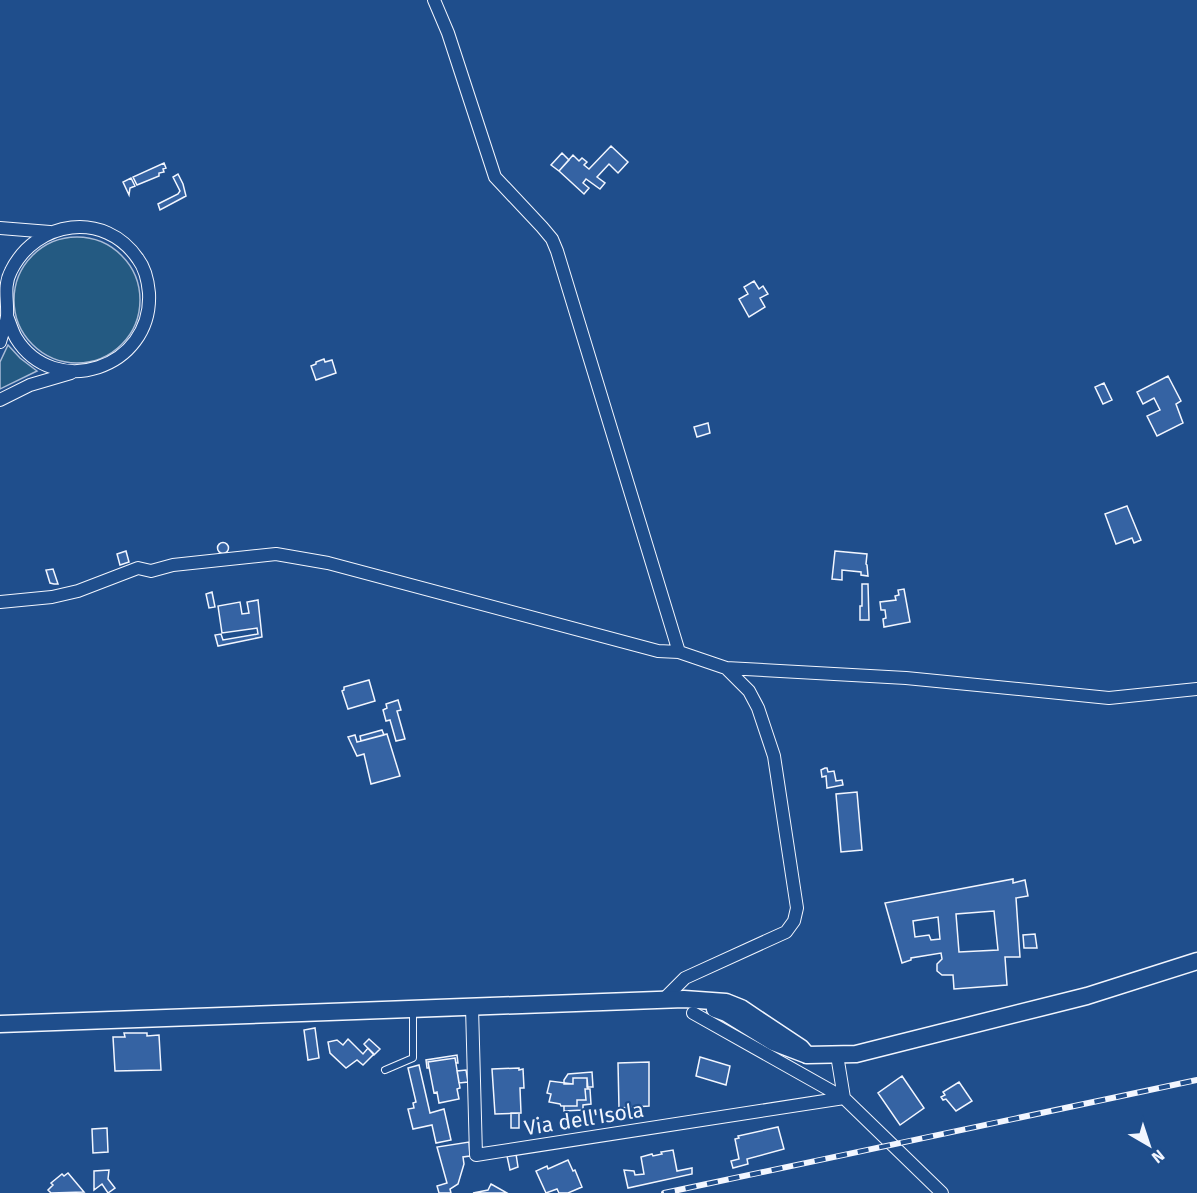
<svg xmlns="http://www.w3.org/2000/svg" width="1197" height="1193" viewBox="0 0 1197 1193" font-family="'Fira Sans',sans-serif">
	<rect width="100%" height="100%" fill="#1f4e8c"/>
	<path fill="#245a82" stroke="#a8bbd7" stroke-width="1.5" d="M14 300a63 63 0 1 1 126 0a63 63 0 1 1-126 0Z
		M8 345 20 358 37 371 0 389V362Z"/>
	<path fill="#3563a3" stroke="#f2f6ff" stroke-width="1.5" fill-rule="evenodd" d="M611 146 628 162 618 173 609 164 597 177 605 183 600 189 586 179 583 183 589 188 584 194 559 171 573 155 579 161 582 158 587 162 584 165 589 169Z
		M562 153 569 160 559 171 551 165Z
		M164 163 166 168 163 169 164 172 159 173V176L137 185 133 177Z
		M178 174 183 184 186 196 160 210 158 204 178 194 180 191 173 177Z
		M131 178 135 186 130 188 129 195 123 182Z
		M754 281 759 289 763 286 768 294 760 298 765 307 749 317 739 299 748 294 744 287Z
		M324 359 325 362 332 360 336 373 316 380 311 366 316 364V362Z
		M1168 376 1181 401 1176 404 1183 423 1157 436 1147 416 1160 410 1154 398 1143 404 1137 392Z
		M1104 383 1112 400 1103 404 1095 387Z
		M708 423 710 433 697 437 694 427Z
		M1127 506 1141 540 1134 543 1132 538 1116 544 1105 514Z
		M217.5 548a5.5 5.5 0 1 1 11 0a5.5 5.5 0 1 1-11 0Z
		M126 551 129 562 120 565 117 554Z
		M835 551 867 554 866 564 867 565 868 576 861 575V572L842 570V580L832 579Z
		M53 569 58 584H54L50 583 46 570Z
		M862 584H868L869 620H860V606H862Z
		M904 589 910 622 884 627 883 619 886 618 885 610H881L880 602 896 600 895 596 899 595 898 590Z
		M212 592 215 607 209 608 206 594Z
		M258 600 262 637 218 646 215 635 221 634 223 640 258 634 257 628 222 633 218 606 240 602 242 614 249 613 247 602Z
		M369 680 375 701 348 709 342 691 344 690V687Z
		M398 700 401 710 397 711 405 739 396 741 390 720 386 721 383 710 387 708 386 704Z
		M382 730 384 735 361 741 360 736Z
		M387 734 400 776 371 784 364 754 357 756 348 737 355 735 357 742Z
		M825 768H827L828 772 834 771 836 781 842 780 843 785 827 788 826 776 822 777 821 770Z
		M857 792 862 850 841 852 836 794Z
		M1013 879V883L1025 880 1028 896 1016 898 1020 957H1005L1007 985 954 989 953 975H942L937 971V964L942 959 941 953 911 958V960L902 963 885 903ZM994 911 998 950 959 952 956 914ZM938 917 940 939 931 940 929 935 915 937 913 921Z
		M1035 934 1037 948H1024L1023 935Z
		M315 1028 319 1058 308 1060 304 1030Z
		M124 1033H147V1036L159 1035 161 1070 115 1071 113 1037H125Z
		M348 1039 363 1054 368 1048 374 1054 363 1065 357 1060 346 1068 330 1053 328 1042 337 1040 343 1045Z
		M369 1039 380 1049 374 1055 364 1044Z
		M457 1055 458 1063H456L455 1058 428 1062 429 1068H427L426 1060Z
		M700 1057 730 1066 726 1085 696 1076Z
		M455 1058 460 1088 457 1089 459 1099 439 1103 437 1092 434 1093 428 1062Z
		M649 1062V1106L619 1108 618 1063Z
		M419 1065 430 1113 444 1109 451 1140 436 1143 432 1125 413 1129 408 1109 414 1108 413 1103 416 1102 408 1068Z
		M519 1068V1070L523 1069 524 1088H520L521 1113 495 1114 492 1069Z
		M466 1070 468 1082 459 1083 457 1071Z
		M592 1072 593 1087H587V1078H573V1084H564V1080L568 1074Z
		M902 1076 924 1108 900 1125 878 1093Z
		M573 1078H587L588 1089H585L586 1100H577V1106H561L560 1104 549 1102 551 1094 547 1093 550 1081 573 1084Z
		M959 1082 972 1101 956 1111 946 1099 943 1100 941 1097 945 1095 943 1092Z
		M585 1089H590L591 1104 583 1105V1110L564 1111V1106H577V1100H586Z
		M511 1113H519V1128H511Z
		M778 1127 784 1149 747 1159 748 1164 733 1168 731 1161 739 1159 735 1139 739 1138 738 1136Z
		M107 1128 108 1152 93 1153 92 1129Z
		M469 1142 470 1156 463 1157 464 1164 458 1184 450 1189 451 1193H439L437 1186 447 1183 437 1147Z
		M673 1150 677 1171 692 1168V1174L628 1188 624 1170 634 1171 635 1175 644 1174 641 1157 652 1154 653 1156 662 1154 661 1152Z
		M516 1154 518 1167 510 1170 507 1156Z
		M568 1160 573 1171 575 1170 582 1187 568 1193H559L557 1189 546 1193 536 1171 547 1166 548 1169Z
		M109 1170 108 1179 115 1188 108 1193 102 1184 94 1190V1171Z
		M68 1173 84 1192 51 1193 48 1190 53 1185 51 1183 62 1174 64 1176Z
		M491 1184 507 1193H473L488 1190Z"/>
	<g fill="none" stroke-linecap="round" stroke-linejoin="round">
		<g stroke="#f2f6ff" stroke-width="8">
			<path id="lane" d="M385 1070 413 1058V1011"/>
		</g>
		<g stroke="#f2f6ff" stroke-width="14">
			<path id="street" d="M434 0 448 33 495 177 542 227 552 239 557 251 679 652 726 668 749 691 758 708 774 756 797 908 794 921 786 932 685 978 663 1000
				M0 228 50 232
				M0 342C2 334 6 324 7 316 8 300 3 286 11 271 36 220 105 210 138 259 145 268 148 282 149 293 153 369 54 400 16 338 12 331 10 323 7 316
				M0 400 30 385 71 373
				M0 602 52 597 78 591 138 568 151 571 173 565 276 554 328 563 658 651 679 652
				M726 668 906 678 1109 698 1197 689
				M472 1007 476 1155 844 1098
				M693 1013 844 1098
				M837 1055 844 1098 942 1193"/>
		</g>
		<g stroke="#f2f6ff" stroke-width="19">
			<path id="secondary" d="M715 1009 726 1013 773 1042 807 1055 856 1054 1087 996 1197 961
				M0 1024 684 999 726 1002 741 1008 801 1048 807 1055"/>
		</g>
		<use href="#lane" stroke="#1f4e8c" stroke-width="6"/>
		<use href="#street" stroke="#1f4e8c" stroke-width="12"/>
		<use href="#secondary" stroke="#1f4e8c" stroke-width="16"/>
		<g stroke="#f2f6ff" stroke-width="6">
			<path id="rail" d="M664 1193 1197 1080"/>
		</g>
		<use href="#rail" stroke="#1f4e8c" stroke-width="4" stroke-dasharray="11" stroke-linecap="butt"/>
	</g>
	<g text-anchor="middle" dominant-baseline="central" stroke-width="4.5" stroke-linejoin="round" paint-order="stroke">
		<g font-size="21" fill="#f2f6ff" stroke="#1f4e8c">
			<text transform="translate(584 1119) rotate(-9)">Via dell'Isola</text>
		</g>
	</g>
	<g transform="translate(1149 1145) rotate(141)" stroke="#1f4e8c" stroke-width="4.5" paint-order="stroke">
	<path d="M0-4.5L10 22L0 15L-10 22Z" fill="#f2f6ff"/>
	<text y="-9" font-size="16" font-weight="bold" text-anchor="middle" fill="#f2f6ff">N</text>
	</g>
</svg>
